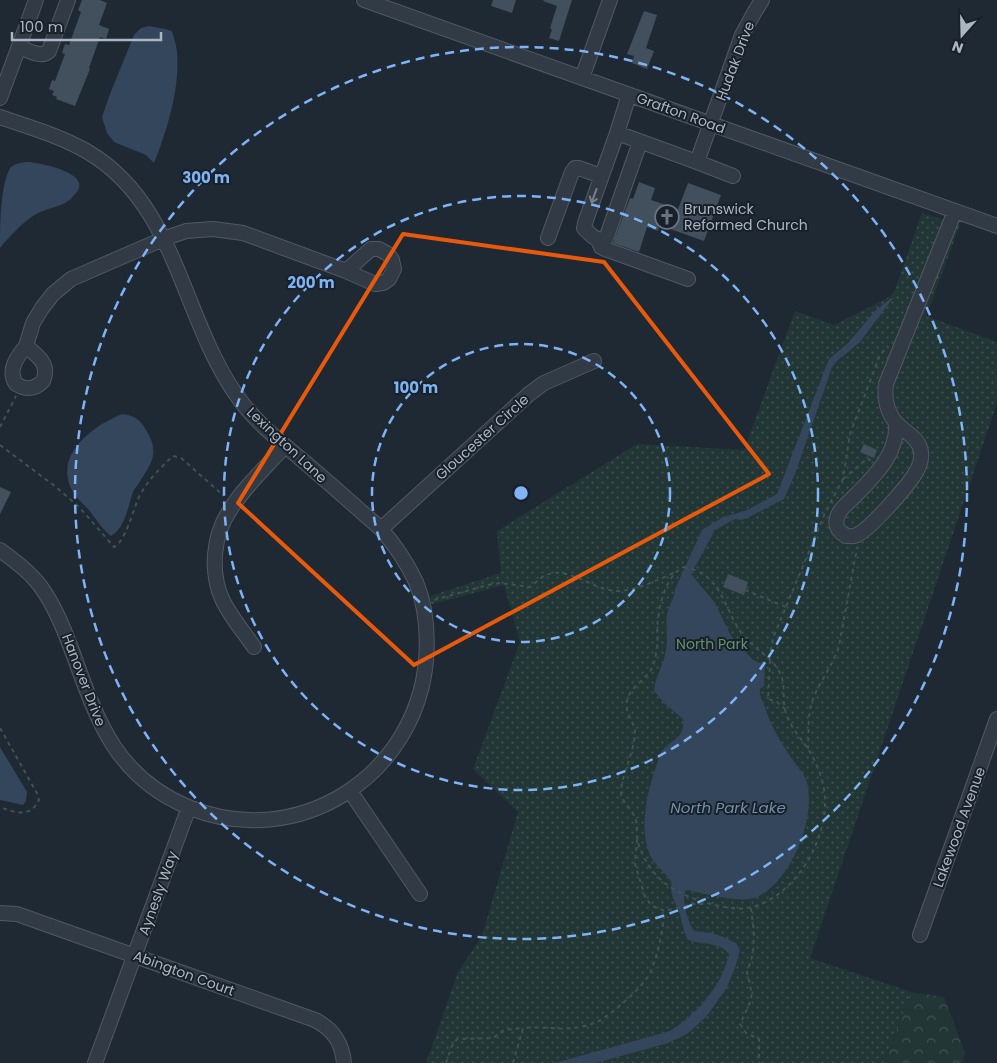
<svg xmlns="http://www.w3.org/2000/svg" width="997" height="1063" viewBox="0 0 997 1063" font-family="Poppins,sans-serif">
	<defs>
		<pattern id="forest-crowns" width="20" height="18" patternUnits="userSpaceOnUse" patternTransform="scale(1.25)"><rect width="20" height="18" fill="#223636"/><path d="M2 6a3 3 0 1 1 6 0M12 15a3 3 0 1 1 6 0" fill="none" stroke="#3f5151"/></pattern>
		<pattern id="park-dots" width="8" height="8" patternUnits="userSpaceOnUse" patternTransform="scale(1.25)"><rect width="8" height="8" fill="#223636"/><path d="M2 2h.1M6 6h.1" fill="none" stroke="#3f5151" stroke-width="1.8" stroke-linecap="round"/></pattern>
	</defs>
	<rect width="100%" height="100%" fill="#1f2934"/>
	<path fill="url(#forest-crowns)" d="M911 992 944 997 965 1053 962 1063H884Z"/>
	<path fill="url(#park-dots)" d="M922 213 960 225 926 316 997 342V403L810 958 911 992 884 1063H426L458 972 482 936 518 812 473 769 520 642 504 585 429 605 427 597 501 573 497 531 637 444 744 450 795 311 834 325 889 297 894 292Z"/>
	<path fill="#33465c" d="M149 26 165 29 172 31C174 39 177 46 177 54 180 88 167 131 154 163L146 155 114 142 107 133 102 117 110 94 134 35 141 28Z
		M30 162C44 164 96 174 74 195 72 198 69 201 65 203 55 208 43 209 33 216 21 224 9 237 0 248 0 228 0 183 11 167 16 163 24 162 30 162Z
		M893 298 860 342 837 361 832 367 795 474 784 499 747 518 742 520 735 519 713 531V534L691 574 715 603 731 636 753 660 765 665 764 686 760 689C759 699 764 702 766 710 772 729 782 744 793 760 797 766 803 773 806 779 818 815 791 885 754 898 740 903 701 893 686 890 681 901 687 920 694 931L712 933 726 938 736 943 740 950 735 968 726 989 706 1017 687 1034 668 1043 596 1063H555L670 1031C697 1014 722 986 729 954 719 941 701 945 688 940 683 932 683 924 680 915 678 907 673 901 672 894 671 891 672 885 671 882 667 874 657 867 652 859 636 828 649 785 660 755 666 740 686 741 683 719L665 704 654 691C655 676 664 665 666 650 669 637 664 623 668 611 670 602 675 598 675 589L702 530 723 517 745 511 777 494 829 359 848 343 875 311 890 299Z
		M122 414C135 416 140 419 146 430 160 453 152 462 139 483 137 486 134 489 133 492 128 507 125 528 111 536 102 529 96 519 89 510 84 504 77 499 73 492 52 456 92 426 122 414Z
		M0 747 27 792 26 801 23 805 0 800Z"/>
	<path fill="#424f5c" d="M82 0H100L107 3 99 25 109 29 106 39 100 37 89 68 90 69 75 106 56 99 57 97 52 95 54 91 49 89 52 80 55 81 65 54 62 53 65 44 69 45 81 12 78 10Z
		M493 0H516L512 13 491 6Z
		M544 0H572L559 41 549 38 552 30 550 28 557 6 543 1Z
		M644 11 657 15 646 48 654 51 647 69 632 63 634 56 627 54Z
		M639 182 655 188 651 200 678 209 688 183 721 195 704 241 659 225 658 231 647 227 639 252 613 243 630 198 633 199Z
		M864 444 877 450 874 458 860 452Z
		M0 487 11 492 0 514Z
		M728 574 748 582 744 595 723 587Z"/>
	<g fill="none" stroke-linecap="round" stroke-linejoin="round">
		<g stroke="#505963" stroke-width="16">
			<path id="minor" d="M364 0 997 226
				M19 47C28 50 41 59 49 51L68 0
				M582 78 610 0
				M629 95 617 133 697 162 742 35 754 13 762 0
				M0 98 36 0
				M0 117C29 127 61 136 88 152 176 204 181 314 235 393 252 419 277 439 301 459 328 482 355 506 381 529 395 545 407 563 416 582 426 606 428 636 426 661 415 777 297 852 188 807 117 777 98 723 74 656 65 632 56 608 41 587 30 572 15 561 0 550
				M617 133 585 223 584 228C591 235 594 240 605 240L607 236 640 142
				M697 162 733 176
				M548 238 572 172 575 168H579L601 176
				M598 240 601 247 605 249 688 279
				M26 346 33 323 42 308 53 294 71 279 163 239 186 231 213 229 243 233 346 271 375 284 383 283 389 279 394 269 392 260 388 254 379 249H371L346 271
				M26 346C38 356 50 364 43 381 34 390 26 390 16 384 7 370 17 357 26 346Z
				M896 423C898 454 875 475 855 496 850 501 843 506 839 513 834 523 836 530 846 536 850 536 853 537 857 535 871 528 903 491 913 477 918 470 922 461 921 452 920 439 905 432 897 424 887 413 884 398 886 384L955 211
				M381 529 529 394 544 383 594 361
				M254 647C243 631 230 616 222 599 210 571 213 535 230 510 244 487 267 466 285 446
				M350 791 420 894
				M0 913 17 914 315 1020C333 1029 342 1042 344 1063
				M920 935 997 719
				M95 1063 189 807"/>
		</g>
		<path stroke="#3e5253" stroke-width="2" stroke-dasharray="4 4" stroke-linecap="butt" d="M0 427 16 396
			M0 445 56 487 80 508 114 547C125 542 133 511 138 499 146 482 160 468 173 456L181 458 224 496
			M843 479 867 459 871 460
			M684 567C724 575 722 608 743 635 754 649 772 657 780 673 786 684 782 698 785 710 789 725 799 736 808 749 817 763 824 781 825 798 827 841 795 896 752 907 737 911 718 906 704 902 687 897 670 889 658 877 649 868 638 849 637 837 636 830 638 824 635 818 632 810 625 804 621 796 620 776 634 755 635 733 635 721 624 714 627 701 629 689 643 681 650 671 654 666 655 660 656 653 659 642 656 631 658 619 660 602 667 574 684 567Z
			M745 590 786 607
			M434 600 488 585 500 583 530 587C536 583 541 576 549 574 570 567 596 592 619 591 637 590 657 580 674 573
			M769 659 773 638 825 513 843 479 850 434 880 355 888 346
			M770 660 768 699 777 702 785 709
			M0 728 38 795 39 800C30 818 16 813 0 807
			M808 749C809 733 807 715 813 699 820 681 833 665 839 646L857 548
			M637 839 635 864 645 897 652 906 665 911 693 904H707
			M751 908 754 932 753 954 747 972 752 994 749 1005 740 1024 746 1033 759 1039V1063
			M446 1063 452 1046 457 1039 493 1038 504 1030 523 1028
			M513 1063 523 1028C541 1026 557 1030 573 1028 581 1027 591 1025 599 1021 613 1013 645 986 651 971 659 952 662 931 665 911"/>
		<use href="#minor" stroke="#323b45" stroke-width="14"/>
	</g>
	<defs><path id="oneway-shaft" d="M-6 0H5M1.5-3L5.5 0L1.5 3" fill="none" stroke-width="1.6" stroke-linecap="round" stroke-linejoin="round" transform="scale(1.25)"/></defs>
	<use stroke="#757f8a" href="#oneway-shaft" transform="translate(594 196) rotate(110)"/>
	<path fill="none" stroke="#e8590c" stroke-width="4" stroke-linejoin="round" d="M403 234 604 262 769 474 414 665 238 503Z"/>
	<g fill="none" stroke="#7fb3f5" stroke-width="2.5" stroke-dasharray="9 6">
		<circle cx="521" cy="493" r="149"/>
		<circle cx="521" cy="493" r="297"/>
		<circle cx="521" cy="493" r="446"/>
	</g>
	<defs>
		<g id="church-ring" transform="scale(1.25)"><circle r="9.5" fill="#182029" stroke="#6b7280" stroke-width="1.5"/><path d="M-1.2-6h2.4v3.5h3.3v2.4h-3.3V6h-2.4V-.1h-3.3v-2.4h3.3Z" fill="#6b7280"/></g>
	</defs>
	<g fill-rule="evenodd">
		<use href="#church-ring" x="667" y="217"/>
	</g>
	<g text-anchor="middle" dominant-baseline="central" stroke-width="4" stroke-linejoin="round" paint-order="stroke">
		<g font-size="14" fill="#acb6c2" stroke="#182029">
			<text transform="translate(735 61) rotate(-69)">Hudak Drive</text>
			<text transform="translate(681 113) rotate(20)">Grafton Road</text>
			<text transform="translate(482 437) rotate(-42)">Gloucester Circle</text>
			<text transform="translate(287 445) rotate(43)">Lexington Lane</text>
			<text transform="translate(84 680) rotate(69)">Hanover Drive</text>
			<text transform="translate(959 827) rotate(-70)">Lakewood Avenue</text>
			<text transform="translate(158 893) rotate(-70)">Aynesly Way</text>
			<text transform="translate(184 973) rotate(20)">Abington Court</text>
		</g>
		<g font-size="14" fill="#acb6c2" stroke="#182029" text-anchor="start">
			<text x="684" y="209">Brunswick<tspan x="684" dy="16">Reformed Church</tspan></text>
		</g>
		<g font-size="14" fill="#65916c" stroke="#182029">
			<text x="712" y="644">North Park</text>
		</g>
		<g font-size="15" font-style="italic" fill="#748eaa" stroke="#182029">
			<text x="728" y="807">North Park Lake</text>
		</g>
	</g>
	<circle cx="521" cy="493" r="8" fill="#7fb3f5" stroke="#182029" stroke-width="2.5"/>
	<g font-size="15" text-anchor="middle" font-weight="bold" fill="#7fb3f5" stroke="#182029" stroke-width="4" stroke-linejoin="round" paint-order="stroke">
		<text x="206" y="183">300 m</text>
		<text x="311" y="288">200 m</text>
		<text x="416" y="393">100 m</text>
	</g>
	<g transform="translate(962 35) rotate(200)" stroke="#182029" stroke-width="4" paint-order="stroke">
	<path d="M0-4L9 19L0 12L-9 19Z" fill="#acb6c2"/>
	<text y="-8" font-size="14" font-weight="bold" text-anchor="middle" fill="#acb6c2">N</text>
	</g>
	<path d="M12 32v8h149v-8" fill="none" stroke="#acb6c2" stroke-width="2.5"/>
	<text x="20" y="32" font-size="15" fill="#acb6c2" stroke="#182029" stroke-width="4" paint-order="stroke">100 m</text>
</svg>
